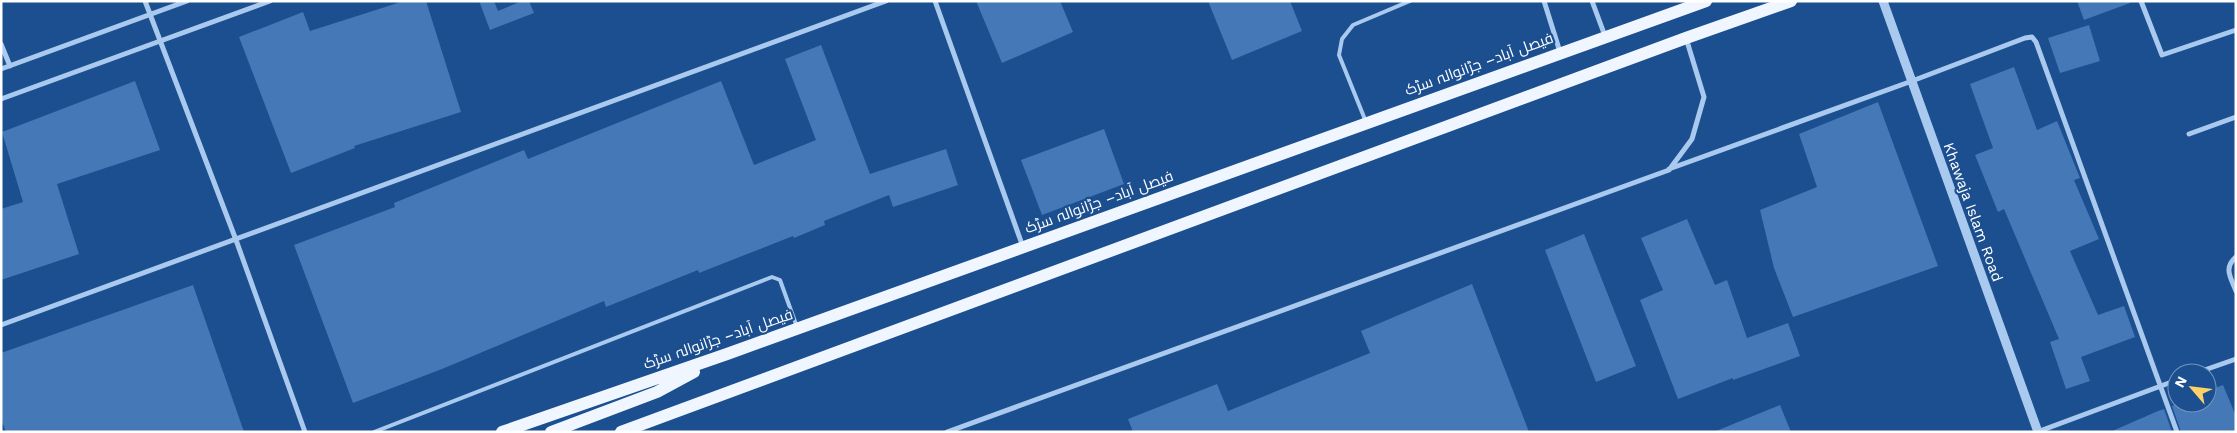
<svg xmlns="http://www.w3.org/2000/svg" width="2237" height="433" viewBox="0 0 2237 433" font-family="'Work Sans',Cairo,sans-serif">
	<rect width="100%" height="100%" fill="#1b4f8f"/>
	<path fill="#4478b7" d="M404 1H426L461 112 354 146 355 148 291 173 239 37 303 12 310 31Z
		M479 1H494L498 11 522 1H529L534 13 490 30Z
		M976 1H1060L1073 32 1002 63Z
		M1208 1H1290L1302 31 1232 60Z
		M2077 1H2130V3L2084 20Z
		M2089 25 2100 61 2060 73 2048 38Z
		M821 45 870 174 946 149 958 185 893 207 889 195 824 221 825 225 794 238 793 236 699 273 698 270 606 307 604 301 442 369 353 403 294 245 395 207 394 203 524 150 528 159 721 81 754 165 816 140 785 59Z
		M2014 67 2037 130 2057 121 2080 178 2074 180 2099 239 2070 251 2098 315 2124 306 2135 337 2081 357 2090 381 2066 389 2050 342 2059 339 2004 209 1998 212 1975 155 1993 148 1970 84Z
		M135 81 160 150 57 184 79 254 1 280V209L23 202 2 132Z
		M1878 102 1938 266 1793 317 1774 268 1760 210 1817 187 1799 134Z
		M1104 129 1124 184 1042 215 1021 160Z
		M1687 219 1715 285 1727 280 1747 338 1788 323 1800 356 1733 380V378L1678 399 1640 300 1663 290 1641 238Z
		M1584 234 1636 366 1596 382 1545 250Z
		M1472 284 1529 432H1133L1128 419 1217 384 1228 411 1370 353 1361 331Z
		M193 285 244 432H6L1 419V353Z
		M2223 385 2236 416V432H2181L2172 406 2179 403H2207V391Z
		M1780 405 1791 432H1716V431Z
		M2164 409 2172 432H2110L2158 411Z"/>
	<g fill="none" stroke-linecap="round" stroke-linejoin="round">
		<path stroke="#a9c9ee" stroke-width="4" d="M1366 122 1339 55 1342 39 1353 25 1410 1
			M374 432 772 277 780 280 797 327"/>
		<path stroke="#a9c9ee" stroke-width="5" d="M145 1 236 240 305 432
			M935 1 1023 247
			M1544 1 1560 52
			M1592 1 1605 36
			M2141 1 2162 55 2236 30
			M1 44 10 66
			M1 69 187 1
			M1 99 270 1
			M2189 134 2236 117
			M1669 169 1912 81 2025 38 2032 37 2036 42 2177 432
			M2236 257C2223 268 2231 278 2236 291
			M1 325 886 1
			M2196 373 2236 359
			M947 432 1669 170 1692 139 1704 97 1686 38
			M2037 432 2177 380"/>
		<path stroke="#a9c9ee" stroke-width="9" d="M1883 1 2038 432"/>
		<path stroke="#f0f6ff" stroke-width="12" d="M502 432 727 354 1706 1
			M551 432 657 392 694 372
			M621 432 1686 38 1791 1"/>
	</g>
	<g text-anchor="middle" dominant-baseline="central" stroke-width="4.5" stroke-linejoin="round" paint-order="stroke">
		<g font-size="15" fill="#fff" stroke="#1b4f8f">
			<text transform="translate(1479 64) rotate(-20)">فیصل آباد– جڑانوالہ سڑک</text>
			<text transform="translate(1099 202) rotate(-20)">فیصل آباد– جڑانوالہ سڑک</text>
			<text transform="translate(1973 212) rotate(70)">Khawaja Islam Road</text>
			<text transform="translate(718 339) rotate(-19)">فیصل آباد– جڑانوالہ سڑک</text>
		</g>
	</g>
	<rect width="2237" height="433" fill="none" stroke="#ffffff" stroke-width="5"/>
	<g transform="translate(2192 388) rotate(298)"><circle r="24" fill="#1b4f8f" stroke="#7695bc"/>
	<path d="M0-4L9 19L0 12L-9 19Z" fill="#ffd166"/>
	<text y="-8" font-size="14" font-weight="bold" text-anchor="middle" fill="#ffffff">N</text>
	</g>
</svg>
